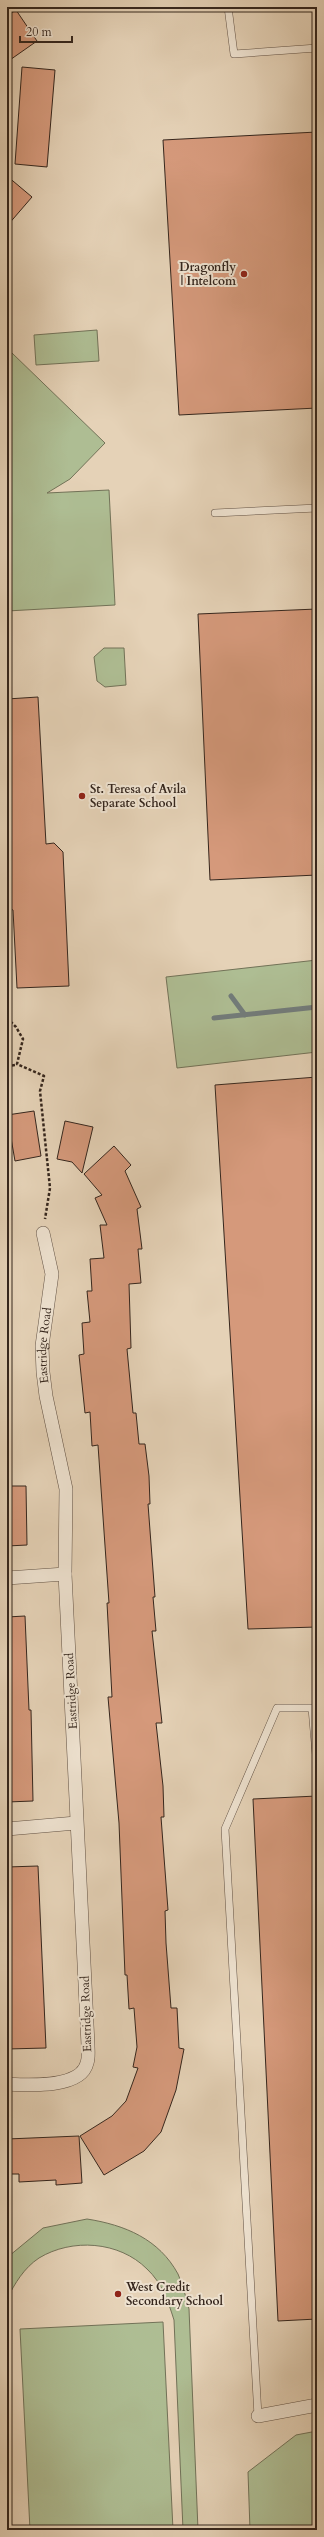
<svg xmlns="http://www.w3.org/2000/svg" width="324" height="2537" viewBox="0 0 324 2537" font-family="Cardo,serif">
	<rect width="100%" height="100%" fill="#e5d2b7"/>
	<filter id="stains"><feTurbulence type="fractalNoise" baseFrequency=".005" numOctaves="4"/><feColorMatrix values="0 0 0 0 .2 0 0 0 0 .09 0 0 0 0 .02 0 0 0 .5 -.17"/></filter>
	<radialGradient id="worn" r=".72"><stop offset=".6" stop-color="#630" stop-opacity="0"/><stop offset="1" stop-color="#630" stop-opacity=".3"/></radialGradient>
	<path fill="#aebd93" stroke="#727258" d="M97 330 99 361 36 365 34 335Z
		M7 352 12 353 105 443 70 479 47 493 109 490 115 605 7 611Z
		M104 648H124L126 685 105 687 97 681 94 657Z
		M317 960V1052L177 1068 166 977Z
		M87 2219C125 2225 159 2239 178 2274 183 2285 186 2298 189 2309L198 2530H183L174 2320C168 2301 162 2283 147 2269 119 2241 72 2238 39 2258 24 2268 15 2283 7 2299V2259L9 2256 43 2228Z
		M163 2322 173 2530H30L20 2329Z
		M317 2431V2530H250L248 2472 296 2435Z
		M7 2449 11 2530H7Z"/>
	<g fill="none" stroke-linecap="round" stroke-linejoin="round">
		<path stroke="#727c7b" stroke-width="5" d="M231 996 245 1015
			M214 1018 317 1007"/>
	</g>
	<path fill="#d5997b" stroke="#35261d" d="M16 10 37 41 7 62V16Z
		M22 67 55 70 47 167 15 164Z
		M317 132V408L179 415 163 140Z
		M7 176 32 197 7 226Z
		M317 609V875L210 880 198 614Z
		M38 697 46 844 54 843 63 852 69 986 17 988 13 910 7 907V699Z
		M317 1077V1627L248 1629 215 1085Z
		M34 1111 41 1156 15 1161 7 1115Z
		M65 1121 93 1127 82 1173 72 1162 57 1159Z
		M114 1146 131 1165 125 1171 141 1207 137 1209 142 1249H138L141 1283 129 1284 131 1348 127 1349 133 1413H136L139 1444H145L149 1476 150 1504H148L155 1597H153L156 1631H152L162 1723H156L163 1786 164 1817H161L168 1910 165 1911 166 1943 171 2008H177L179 2048 184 2049 176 2090 161 2132 144 2151 104 2175 80 2136 112 2116 126 2101 138 2068 133 2067 137 2047 134 2008 129 2009 127 1975H125L119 1823 108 1697H112L107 1603H109L98 1445 92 1446 90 1412 85 1413 79 1355 84 1354 82 1323 90 1322 87 1291H92L90 1259 104 1258 100 1225H107L95 1198 102 1195 84 1174Z
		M7 1486H26L27 1545 7 1546Z
		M25 1616 29 1710H31L33 1801 7 1802V1617Z
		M317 1796V2319L278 2321 253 1799Z
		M38 1866 46 2048 7 2049V1867Z
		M79 2136 82 2183 56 2185V2180L19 2182V2174H7V2139Z"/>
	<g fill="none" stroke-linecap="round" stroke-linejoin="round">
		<g stroke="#615144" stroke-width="8">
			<path id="service" d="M228 7 234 54 317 48
				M215 513 317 508
				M312 1708 317 1766
				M258 2416 225 1829 277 1708H317"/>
		</g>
		<g stroke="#615144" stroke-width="14">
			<g id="minor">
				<path d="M7 1578 65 1574"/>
				<path d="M7 1829 76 1823"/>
				<path id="s1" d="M7 2084C27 2085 81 2089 87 2063 89 2058 88 2051 88 2045L65 1574 66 1489 46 1396 43 1372 42 1346 52 1274 43 1233"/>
				<path d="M258 2416 317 2405"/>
			</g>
		</g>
		<path stroke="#35261d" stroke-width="2.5" stroke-dasharray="3 2" stroke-linecap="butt" d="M7 954H12
			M7 1018 16 1027 23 1039 17 1064 44 1076 40 1091 50 1188 45 1219
			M7 1066 16 1065"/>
		<use href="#service" stroke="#eee2d0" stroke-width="7"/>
		<use href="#minor" stroke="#eee2d0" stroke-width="13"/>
	</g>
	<g fill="#8f2418" stroke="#eee2d0" stroke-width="1.5">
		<circle cx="244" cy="274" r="4"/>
		<circle cx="82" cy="796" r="4"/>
		<circle cx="118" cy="2294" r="4"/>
	</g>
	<g text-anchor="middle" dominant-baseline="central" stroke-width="4" stroke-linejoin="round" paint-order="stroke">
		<g font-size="12" font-weight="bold" fill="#35261d" stroke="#eee2d0" text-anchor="start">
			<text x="236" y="267" text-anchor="end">Dragonfly<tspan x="236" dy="14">| Intelcom</tspan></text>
			<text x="90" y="789">St. Teresa of Avila<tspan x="90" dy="14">Separate School</tspan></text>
			<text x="126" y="2287">West Credit<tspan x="126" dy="14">Secondary School</tspan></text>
		</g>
		<g font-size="12" fill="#35261d" stroke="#eee2d0">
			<text stroke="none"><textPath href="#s1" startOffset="809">Eastridge Road</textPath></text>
			<text transform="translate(71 1691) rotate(-93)">Eastridge Road</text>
			<text transform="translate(86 2014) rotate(-92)">Eastridge Road</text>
		</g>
	</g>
	<rect width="324" height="2537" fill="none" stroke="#e5d2b7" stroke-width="24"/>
	<rect x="8" y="8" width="308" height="2521" fill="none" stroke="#35261d" stroke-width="2"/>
	<rect x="12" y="12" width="300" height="2513" fill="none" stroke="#35261d"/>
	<path d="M20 36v6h52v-6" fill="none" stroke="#35261d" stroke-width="2"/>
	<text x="26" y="36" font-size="12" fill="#35261d" stroke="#eee2d0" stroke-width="3" paint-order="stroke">20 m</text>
	<rect width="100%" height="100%" filter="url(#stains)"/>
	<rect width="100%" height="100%" fill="url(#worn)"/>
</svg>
